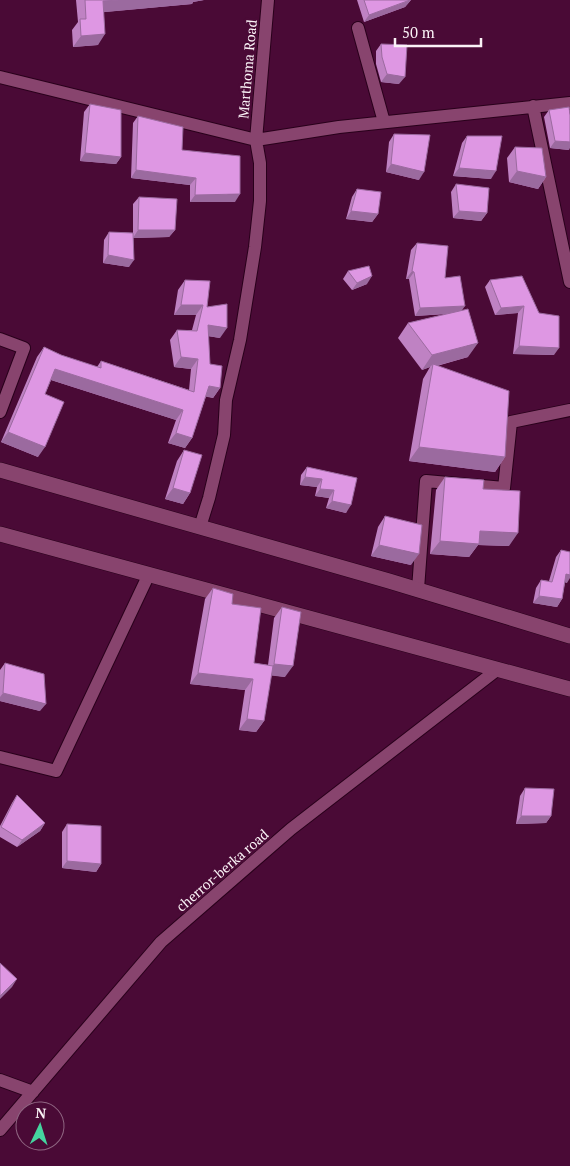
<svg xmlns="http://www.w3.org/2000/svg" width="570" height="1166" viewBox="0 0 570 1166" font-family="'PT Serif',serif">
	<rect width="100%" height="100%" fill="#4a0a36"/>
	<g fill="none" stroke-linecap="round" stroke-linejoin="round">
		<g stroke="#29001b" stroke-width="14">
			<path id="minor" d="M268 0 256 140 339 127 570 103
				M358 28 384 122
				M0 77 256 140 260 163V201L255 247 240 340 226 400 224 435 209 498 200 527
				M533 106 570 282
				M0 339 24 348 0 412
				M418 589 426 481 504 488 511 422 570 410
				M0 757 56 771 149 574
				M0 1080 33 1092
				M0 1130 161 942 291 829 498 669"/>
		</g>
		<g stroke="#29001b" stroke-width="16">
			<path id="tertiary" d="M0 470 389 581 570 636
				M0 534 570 689"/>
		</g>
		<use href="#minor" stroke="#88446e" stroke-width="12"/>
		<use href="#tertiary" stroke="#88446e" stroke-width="15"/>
	</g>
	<path fill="#bf82c3" d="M76 0H204L193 2 192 4 104 12 98 45 73 47 72 30 78 22Z
		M357 0H411L405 7 364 22Z
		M381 44 399 84 381 82 376 64V51Z
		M90 104 121 157 116 164 80 161 84 112Z
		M549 110 569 150 550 148 544 117Z
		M138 116 182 150 235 202H190V185L131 178 133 123Z
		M394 134 419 180 386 172 389 142Z
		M467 136 491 179 453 176 462 143Z
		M515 147 546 177 538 189 509 182 507 158Z
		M456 184 487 213 481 221 453 218 451 192Z
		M357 189 378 214 372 222 346 219 352 197Z
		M139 197 175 230 169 237 133 238 129 267 103 263 104 240 109 232 133 233V204Z
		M417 243 445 278 462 310 468 357 437 366 505 457 495 472 409 461 423 379 430 367 422 370 398 338 408 323 446 314 415 316 409 279H406L411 250Z
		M348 271 367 284 352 290 343 279Z
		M185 280 207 307 220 338 208 336 210 364 220 388 213 398 206 396 192 438 185 448 168 443 176 420 51 380 45 394 38 457 1 442 37 357 44 347 61 355 97 367 101 361 189 390 191 369 174 367 170 340 177 330H192L196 315H174L178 290Z
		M490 280 539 313 554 355 513 354 518 313 495 315 485 287Z
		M184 450 190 493 183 504 165 499 177 461Z
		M307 467 357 478 346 513 326 508 329 498 315 496 317 487 300 485 301 475Z
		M445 477 483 489 509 546 478 545 469 557 430 554 436 490Z
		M385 516 411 565 371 556 378 527Z
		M561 550 567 583 565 582 562 599 557 607 533 603 536 588 541 580 549 581 556 557Z
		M213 588 232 604 254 663 268 665 274 618 282 607 285 677 271 675 264 721 256 732 239 730 245 690 190 684 205 599Z
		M5 663 40 711 0 701V670Z
		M525 788 551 816 546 823 516 824 520 796Z
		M17 795 45 823 40 831 17 847 0 837V826L12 803Z
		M67 824 101 864 96 872 62 868V832Z"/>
	<path fill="#9b6a9f" d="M119 0H204L193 2 192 4 95 13 103 1Z
		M411 0 405 7 364 22 369 15Z
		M105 34 98 45 73 47 81 36Z
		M387 74 405 77 399 84 381 82Z
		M555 141 570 142V148L569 150 550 148Z
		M85 153 121 157 116 164 80 161Z
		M391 164 424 172 419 180 386 172Z
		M459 168 496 171 491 179 453 176Z
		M136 170 196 178 190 185 131 178Z
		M517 171 546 177 538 189 509 182Z
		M240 194 235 202H190L195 195Z
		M351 211 378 214 372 222 346 219Z
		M459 211 487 213 481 221 453 218Z
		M138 230H175L169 237 133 238Z
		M108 255 134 260 129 267 103 263Z
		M412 271 414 272 409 279H406Z
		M372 276 367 284 352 290 357 283Z
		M181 305H203L196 315H174Z
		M465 306 460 313 415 316 420 308Z
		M524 306 518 313 495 315 501 308Z
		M208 325 227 328 220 338 201 335Z
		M478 343 468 357 432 367 433 364 430 367 422 370 432 355Z
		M519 346 559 348 554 355 513 354Z
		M181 357 198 359 191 369 174 367Z
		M55 369 183 410 176 420 48 379Z
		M209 386 220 388 213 398 202 396Z
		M8 432 45 447 38 457 1 442Z
		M176 433 192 438 185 448 168 443Z
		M419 447 505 457 495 472 409 461Z
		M305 477 322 479 317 487 300 485Z
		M173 488 190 493 183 504 165 499Z
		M320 489 334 490 329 498 315 496Z
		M332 501 351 505 346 513 326 508Z
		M480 531 518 533 509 546 478 545 469 557 430 554 440 541Z
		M379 545 419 554 411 565 371 556Z
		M566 574 570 575V578L567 583 561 581Z
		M539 596 562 599 557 607 533 603Z
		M274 664 293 666 285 677 266 675Z
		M198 673 253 679 245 690 190 684Z
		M3 693 46 704 40 711 0 701V697Z
		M247 719 264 721 256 732 239 730Z
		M521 816H551L546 823 516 824Z
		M45 823 40 831 17 847 22 840Z
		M67 861 101 864 96 872 62 868Z
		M17 979 12 987 0 999V996Z"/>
	<path fill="#de97e3" stroke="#9b6a9f" d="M85 0H119L103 1 105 34 81 36 80 19H86Z
		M364 0H410L369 15Z
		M381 44 407 45 405 77 387 74 382 57Z
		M90 104 121 110V157L85 153Z
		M569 107 570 115V142L555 141 549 110Z
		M138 116 183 127 182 150 240 156V194L195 195 196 178 136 170Z
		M394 134 430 135 424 172 391 164Z
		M467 136H502L496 171 459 168Z
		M515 147 542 148 546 177 517 171Z
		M456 184 489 188 487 213 459 211Z
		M357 189 381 192 378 214 351 211Z
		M139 197 177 199 175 230H138Z
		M109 232 133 233 134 260 108 255Z
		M417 243 448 246 445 278 460 276 465 306 420 308 414 272 412 271Z
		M369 266 372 276 357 283 348 271Z
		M522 276 539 313 559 316V348L519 346 524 306 501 308 490 280Z
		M185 280 210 281 207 307 227 304V328L208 325 210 364 222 366 220 388 209 386 192 438 176 433 183 410 55 369 45 394 64 402 45 447 8 432 44 347 61 355 101 368V361L194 392 198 359 181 357 177 330 197 331 203 305H181Z
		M468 309 478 343 432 355 408 323Z
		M433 364 509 391 505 457 419 447Z
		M184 450 202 455 190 493 173 488Z
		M307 467 357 478 351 505 332 501 334 490 320 489 322 479 305 477Z
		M445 477 484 480 483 489 520 491 518 533 480 531 479 544 440 541Z
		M385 516 422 525 419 554 379 545Z
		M561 550 570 552V575L566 574 562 599 539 596 541 580 552 582Z
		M213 588 233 594 232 604 261 608 254 663 273 666 264 721 247 719 253 679 198 673Z
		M282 607 301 612 293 666 274 664Z
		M5 663 44 674 46 704 3 693Z
		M525 788 554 789 551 816H521Z
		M17 795 45 823 22 840 1 827Z
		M67 824 101 826V864L67 861Z
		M0 963 17 979 0 996Z"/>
	<g text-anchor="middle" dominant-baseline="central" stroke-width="5" stroke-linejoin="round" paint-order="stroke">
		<g font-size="14" fill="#faf2f6" stroke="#4a0a36">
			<text transform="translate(247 69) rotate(-85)">Marthoma Road</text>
			<text transform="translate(222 870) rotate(-41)">cherror-berka road</text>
		</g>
	</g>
	<g transform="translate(40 1126) rotate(4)"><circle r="24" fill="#4a0a36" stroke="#906783"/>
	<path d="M0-4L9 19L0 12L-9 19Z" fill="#45d49f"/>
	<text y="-8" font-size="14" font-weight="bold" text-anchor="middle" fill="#faf2f6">N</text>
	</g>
	<path d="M395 38v8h86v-8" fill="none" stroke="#faf2f6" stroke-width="2.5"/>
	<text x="402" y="38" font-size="15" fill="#faf2f6" stroke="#4a0a36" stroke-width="4" paint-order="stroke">50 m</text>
</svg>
